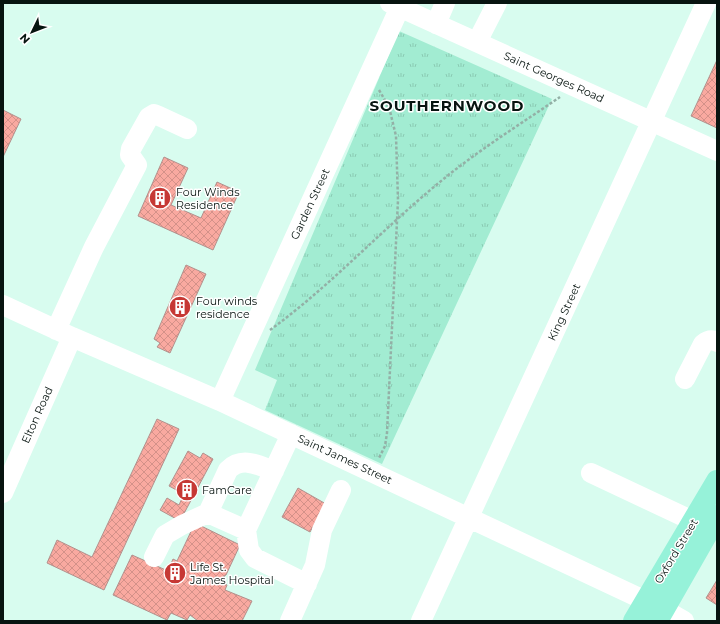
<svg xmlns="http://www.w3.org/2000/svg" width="720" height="624" viewBox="0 0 720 624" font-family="Montserrat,sans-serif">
	<defs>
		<pattern id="grass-tufts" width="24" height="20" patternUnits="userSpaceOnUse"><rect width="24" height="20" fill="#a2ecd2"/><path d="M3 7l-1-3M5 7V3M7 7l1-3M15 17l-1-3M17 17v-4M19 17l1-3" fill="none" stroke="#8acab3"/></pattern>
		<pattern id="building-cross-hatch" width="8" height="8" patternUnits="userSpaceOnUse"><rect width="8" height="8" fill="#f9a9a0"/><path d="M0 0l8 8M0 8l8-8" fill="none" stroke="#d49189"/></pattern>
	</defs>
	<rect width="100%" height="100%" fill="#d8fcef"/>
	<path fill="url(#grass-tufts)" d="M399 31 552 99 382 464 265 410 277 380 255 370Z"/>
	<path fill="url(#building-cross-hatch)" stroke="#b2918d" d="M717 60V128L691 116Z
		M3 110 21 119 3 157Z
		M164 157 188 168 171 205 201 218 217 182 239 192 213 250 138 216Z
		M186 265 206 274 170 353 157 347 160 343 154 339Z
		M157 419 179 429 104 590 47 563 57 540 92 557Z
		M188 451 200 458 203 453 213 459 180 521 160 510 167 498 179 505 184 494 169 486Z
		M298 488 326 504 310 532 282 517Z
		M195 523 240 545 226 575 224 576 225 580 222 582 227 585 225 590 252 601 242 621H198L190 615 187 620 171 613 167 620 113 595 132 555 168 571 173 559 177 561Z
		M717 580V605L706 598Z"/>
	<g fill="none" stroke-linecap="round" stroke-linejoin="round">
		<path stroke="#93b0a6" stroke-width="2.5" stroke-dasharray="3 2" stroke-linecap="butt" d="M379 90 389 107 396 136 398 200 387 433 385 446 379 458
			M270 330C333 284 385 226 446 177 482 148 522 123 560 97"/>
		<path stroke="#fff" stroke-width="20" d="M390 3 717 151
			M436 24 445 3
			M477 42 497 3
			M3 305 72 337 220 401 663 609 684 621
			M56 330 94 247 137 165 130 155 131 149 149 117 154 114 159 116 187 129
			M685 379 703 344C708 340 712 339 717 342
			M220 401 400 7
			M291 434 246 530 249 550 255 558 307 584
			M591 473 693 521
			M3 493 72 337
			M208 513 228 470C242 456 258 465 274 471
			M154 557 165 535 182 525 208 513 246 530
			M290 621 315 565 322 530 341 490
			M421 621 706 3"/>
		<path stroke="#96f2d9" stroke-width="22" d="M634 621 717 481
			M657 621 717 516"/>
	</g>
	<defs>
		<g id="building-disc" transform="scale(1.15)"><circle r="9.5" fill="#c63834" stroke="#fff"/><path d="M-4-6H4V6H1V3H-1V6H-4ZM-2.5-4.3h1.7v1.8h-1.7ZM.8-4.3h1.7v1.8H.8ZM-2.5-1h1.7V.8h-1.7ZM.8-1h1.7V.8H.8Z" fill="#fff"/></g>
	</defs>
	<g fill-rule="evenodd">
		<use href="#building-disc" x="160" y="198"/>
		<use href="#building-disc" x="180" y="307"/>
		<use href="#building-disc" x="187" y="490"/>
		<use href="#building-disc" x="175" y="573"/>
	</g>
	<g text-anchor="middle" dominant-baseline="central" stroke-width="3" stroke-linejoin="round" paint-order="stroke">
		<g font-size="11" fill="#071410" stroke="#fff">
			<text transform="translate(554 77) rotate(24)">Saint Georges Road</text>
			<text transform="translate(310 204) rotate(-65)">Garden Street</text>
			<text transform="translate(564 312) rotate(-65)">King Street</text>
			<text transform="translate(37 415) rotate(-66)">Elton Road</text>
			<text transform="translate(345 459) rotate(25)">Saint James Street</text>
			<text transform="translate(676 551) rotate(-59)">Oxford Street</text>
		</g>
		<g font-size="11" fill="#071410" stroke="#fff" text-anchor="start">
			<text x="176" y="192">Four Winds<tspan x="176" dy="13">Residence</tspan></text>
			<text x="196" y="301">Four winds<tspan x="196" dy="13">residence</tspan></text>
			<text x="202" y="490">FamCare</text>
			<text x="190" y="567">Life St.<tspan x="190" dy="13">James Hospital</tspan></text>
		</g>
		<g font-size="15" font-weight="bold" letter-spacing="1" fill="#071410" stroke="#fff">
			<text x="447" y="105">SOUTHERNWOOD</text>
		</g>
	</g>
	<rect width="720" height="624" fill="none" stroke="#071410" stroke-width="8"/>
	<g transform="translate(32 32) rotate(227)" stroke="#ffffff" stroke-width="3" paint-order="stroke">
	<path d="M0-3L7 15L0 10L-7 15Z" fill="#071410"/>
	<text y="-6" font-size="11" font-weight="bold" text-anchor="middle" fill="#071410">N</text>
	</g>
</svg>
